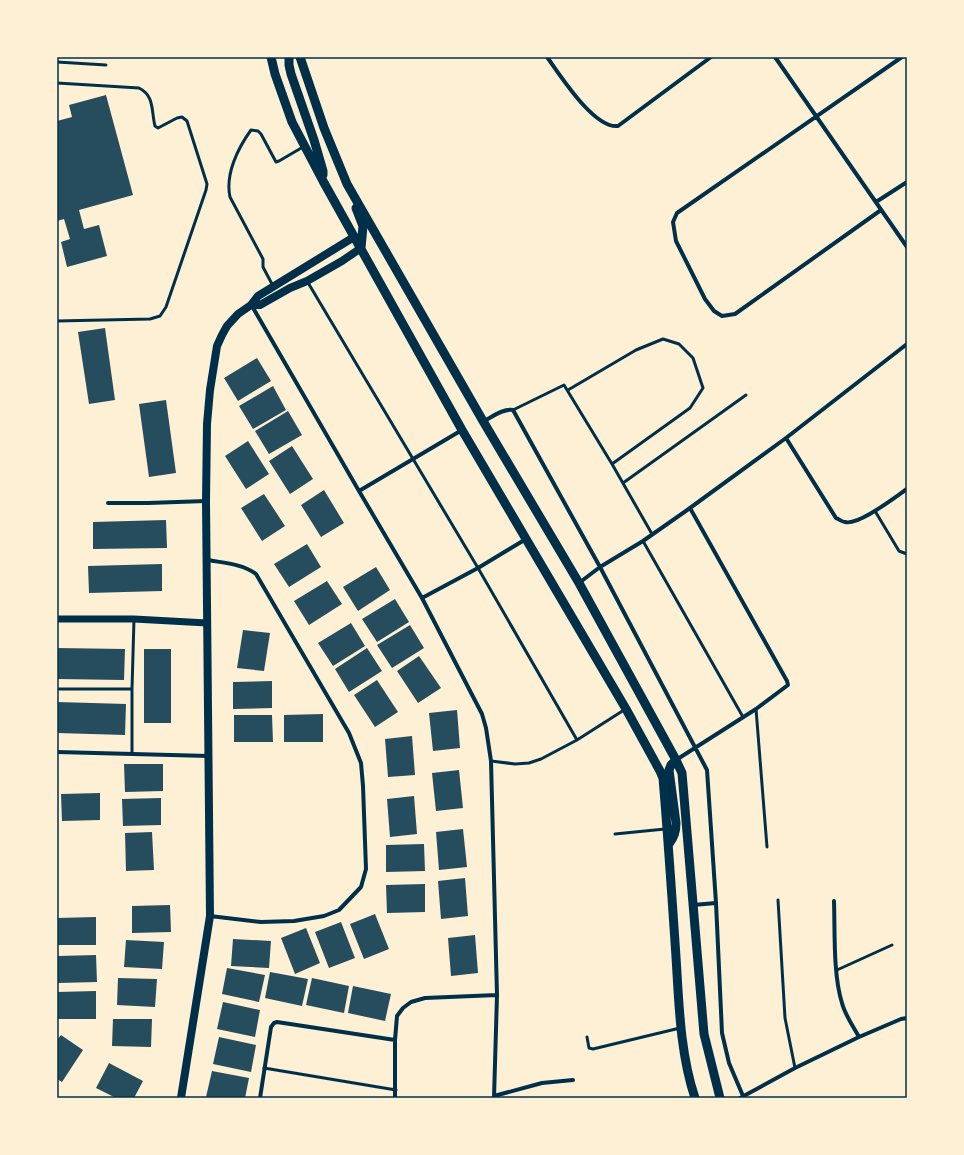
<svg xmlns="http://www.w3.org/2000/svg" width="964" height="1155" viewBox="0 0 964 1155" font-family="Raleway,sans-serif">
	<rect width="100%" height="100%" fill="#fdf0d5"/>
	<path fill="#264d5e" d="M106 95 133 195 79 210 84 229 99 225 107 256 67 267 61 242 70 239 64 219 57 221V121L72 117 69 105Z
		M105 328 115 400 89 404 78 332Z
		M257 358 271 381 238 401 224 378Z
		M273 386 286 410 253 429 239 406Z
		M166 400 176 473 149 477 139 404Z
		M288 411 302 435 269 454 255 431Z
		M248 441 269 474 246 489 225 456Z
		M292 446 313 479 290 494 269 461Z
		M324 490 344 523 321 537 301 505Z
		M264 494 285 526 262 541 241 508Z
		M166 520 167 548 93 549V522Z
		M307 544 321 567 289 587 274 564Z
		M162 564V591L89 593 88 566Z
		M376 567 390 590 358 611 343 587Z
		M327 581 342 604 309 625 294 601Z
		M395 599 409 622 377 642 362 619Z
		M351 623 365 646 333 666 318 643Z
		M410 625 424 648 392 668 377 645Z
		M243 630 270 633 264 671 237 668Z
		M57 648 125 649 124 680 57 679Z
		M367 648 382 671 349 692 335 669Z
		M144 649H171V723H144Z
		M419 656 441 688 418 703 397 671Z
		M377 680 398 712 375 727 354 695Z
		M272 681V708L233 709V682Z
		M57 702 126 704 125 735 57 733Z
		M457 710 460 748 433 751 429 713Z
		M323 714V742H284V715Z
		M234 715H272L273 742H234Z
		M412 736 415 775 388 777 385 739Z
		M124 764H163V791L125 792Z
		M459 770 463 808 436 811 432 773Z
		M100 793V820L62 821 61 794Z
		M414 796 417 834 390 837 387 799Z
		M161 798V825L123 826 122 799Z
		M463 829 467 867 439 870 436 832Z
		M152 832 154 870 126 871 125 833Z
		M424 844 425 871 386 872V845Z
		M465 878 468 916 441 919 438 881Z
		M425 884V912L387 913 386 885Z
		M170 905 171 932 132 933V906Z
		M375 914 389 949 364 959 350 924Z
		M96 917V945H58L57 918Z
		M341 922 355 958 329 968 315 932Z
		M306 928 320 963 295 974 281 938Z
		M475 935 478 973 451 976 448 938Z
		M233 939 271 941 269 968 231 966Z
		M126 940 164 942 162 969 124 967Z
		M96 955 97 982 58 983V956Z
		M227 968 265 975 259 1002 222 994Z
		M270 972 308 979 302 1006 265 998Z
		M118 978 157 979 155 1007 117 1005Z
		M312 978 349 986 344 1013 306 1005Z
		M353 986 391 994 385 1021 348 1013Z
		M96 991V1019H57V992Z
		M223 1002 260 1010 255 1037 217 1029Z
		M113 1019H152L151 1047 112 1046Z
		M61 1035 83 1050 62 1082 57 1079V1040Z
		M219 1037 256 1045 251 1072 213 1064Z
		M109 1063 143 1081 134 1098H116L96 1088Z
		M212 1071 249 1078 245 1098 206 1097Z"/>
	<g fill="none" stroke-linecap="round" stroke-linejoin="round">
		<path stroke="#003049" stroke-width="3" d="M57 62 106 65
			M57 83 139 88C155 96 151 111 155 126L158 128 177 118 182 117 187 121 207 184 206 190 166 307 160 316 150 319 57 321
			M307 281 478 568 577 740
			M273 286 263 267V259L230 197C225 174 238 148 251 130L258 131 261 134 276 162 279 161 303 147
			M568 390 636 350 663 339 679 344 693 358 703 388 690 408 612 464
			M513 410 564 385 612 464 652 534
			M623 483 746 395
			M875 511 899 551 907 554
			M643 541 743 717
			M57 689H132L134 619
			M132 689V754
			M756 709 767 847
			M491 761 515 764 529 763 541 759 577 740 624 710
			M615 834 665 829
			M778 900 785 1018 795 1068
			M837 970 892 945
			M587 1037 589 1048 593 1049 680 1028
			M264 1068 396 1090"/>
		<path stroke="#003049" stroke-width="4" d="M547 57C560 75 594 129 618 126L711 57
			M775 57 907 247
			M876 202 907 182
			M881 210 735 314 722 316 714 311 705 299 676 241 673 222 677 213 902 57
			M252 306 359 491 422 598 482 714 486 728 491 761 497 995 494 1098
			M484 421C492 417 504 408 513 410L600 567 707 770 716 903 722 1033 729 1063 743 1096
			M786 438 836 518C839 519 842 522 845 522 858 526 895 497 907 489
			M359 491 462 430
			M108 503H148L206 501
			M208 560C224 563 243 564 256 574L349 733 361 763 363 786 366 869 361 887 339 910 324 916 294 921 261 922 210 916
			M579 583 600 567 643 541 690 508 786 438 907 344
			M422 598 478 568 526 539
			M57 752 209 756
			M676 760 756 709 788 685 787 681 690 508
			M834 901C835 931 833 975 842 1003 845 1015 853 1026 859 1037
			M693 905 716 903
			M494 1096 542 1083 573 1080
			M260 1098 271 1027 274 1023 277 1022 395 1040
			M395 1098V1040L397 1016 403 1008 411 1002 425 998 497 995
			M740 1098 795 1068 859 1037 901 1019 907 1018"/>
		<path stroke="#003049" stroke-width="7" d="M57 619H134L207 623"/>
		<path stroke="#003049" stroke-width="8" d="M251 305H260L290 288 307 281 342 261 361 248
			M181 1098 210 916 206 501 207 424 210 390 217 346 222 335 227 326 238 314 251 305 258 296 354 237"/>
		<path stroke="#003049" stroke-width="9" d="M271 57 275 74 292 122 323 181 462 430 626 709 660 771 663 778C668 838 672 897 676 957 679 1004 680 1053 695 1098
			M289 57V65L291 74 314 140 323 171V175
			M300 57 324 128 347 184 483 421 579 583 676 760 682 773 704 1034 720 1098
			M356 208 363 226 361 248
			M669 844C674 837 676 832 676 823L669 770 671 765 676 760"/>
	</g>
	<rect width="964" height="1155" fill="none" stroke="#fdf0d5" stroke-width="116"/>
	<rect x="58" y="58" width="848" height="1039" fill="none" stroke="#003049" stroke-width="1.5"/>
</svg>
